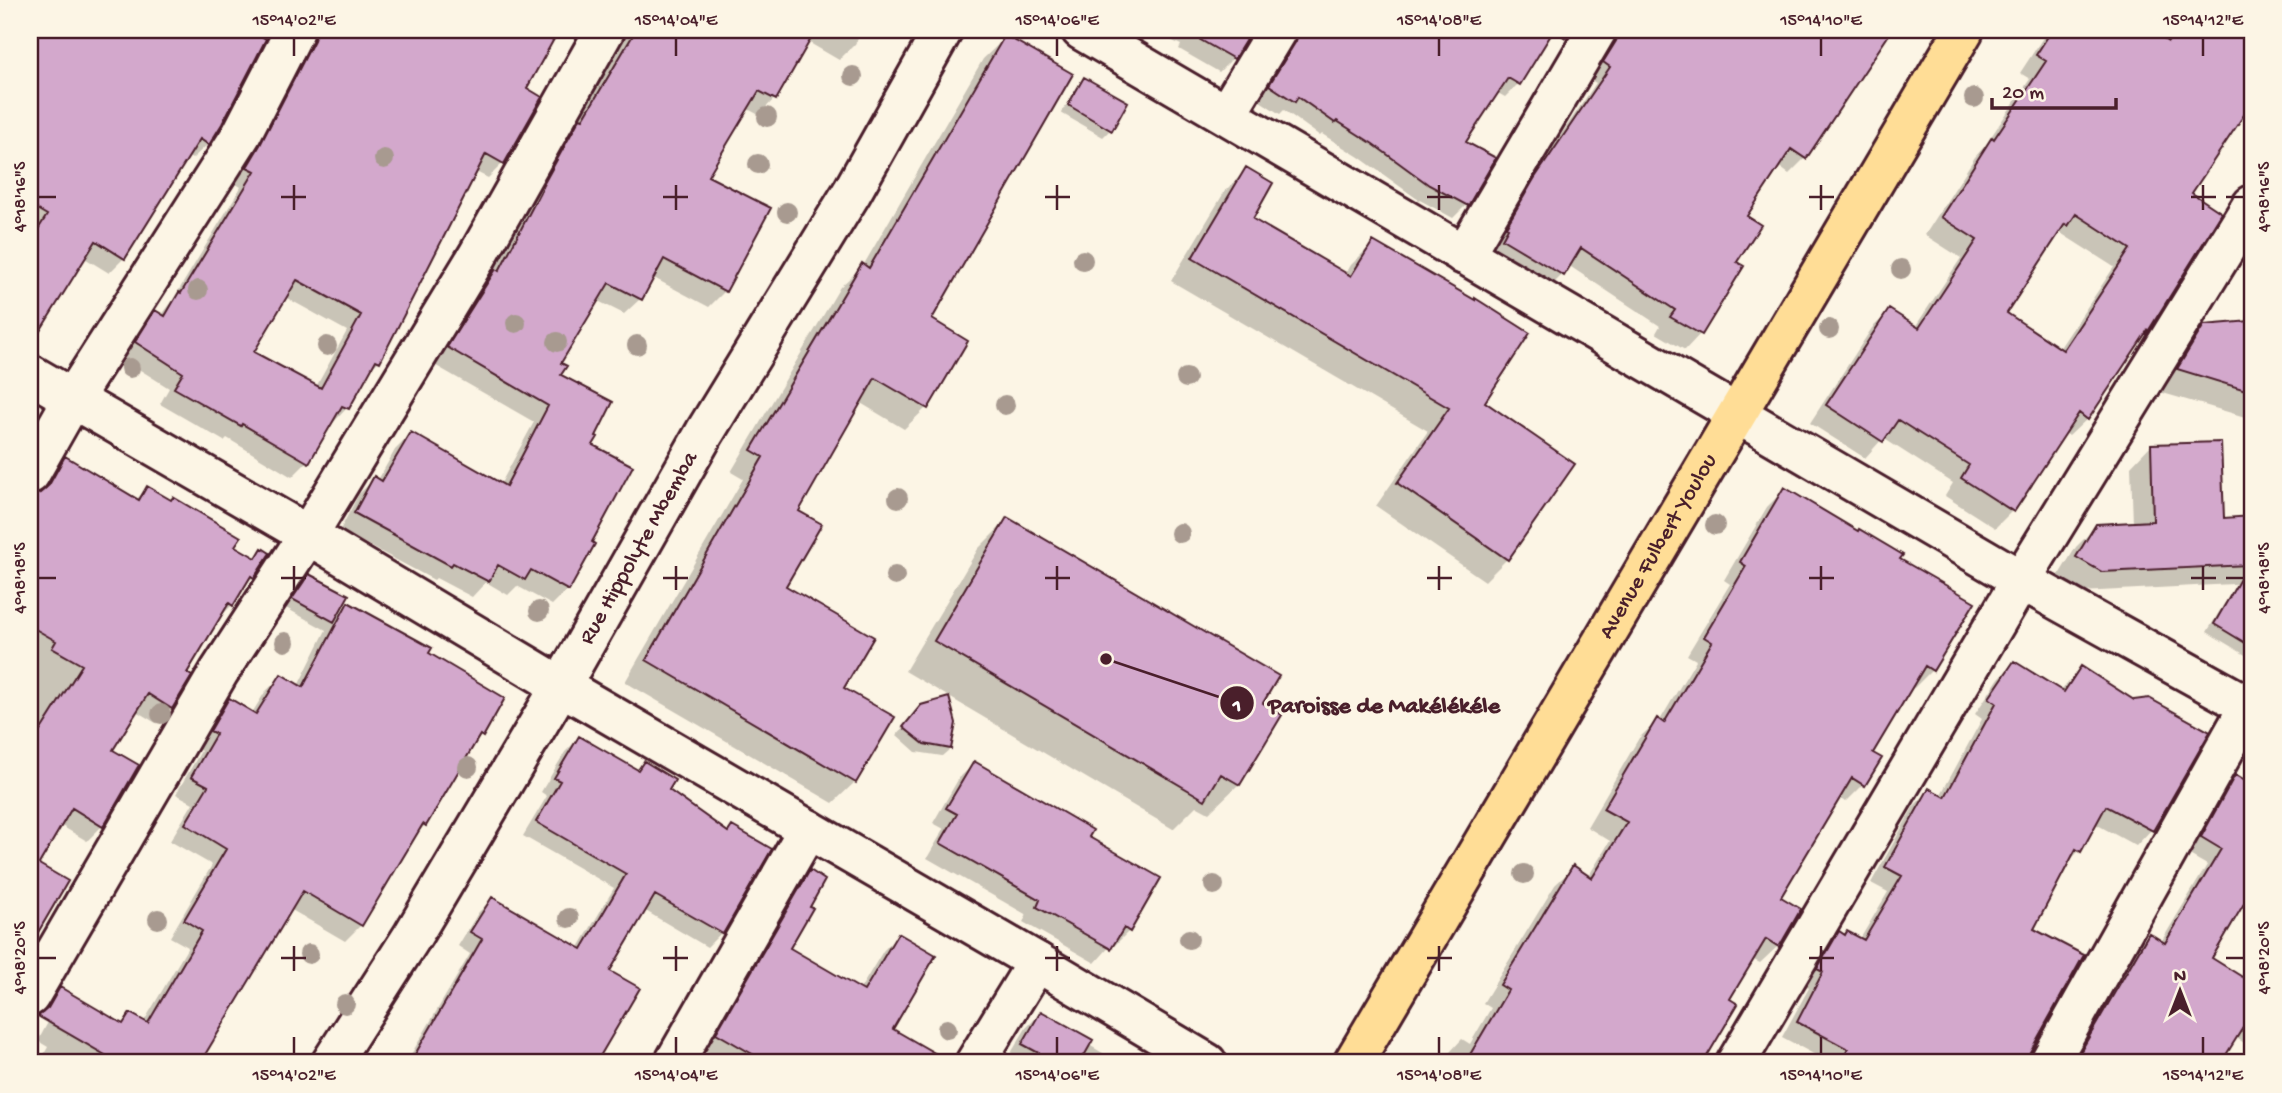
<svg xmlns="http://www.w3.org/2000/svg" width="2282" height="1093" viewBox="0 0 2282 1093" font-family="'Gochi Hand',sans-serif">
	<rect width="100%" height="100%" fill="#fcf5e5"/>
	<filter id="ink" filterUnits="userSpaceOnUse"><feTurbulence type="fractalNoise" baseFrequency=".0143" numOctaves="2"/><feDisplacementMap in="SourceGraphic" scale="14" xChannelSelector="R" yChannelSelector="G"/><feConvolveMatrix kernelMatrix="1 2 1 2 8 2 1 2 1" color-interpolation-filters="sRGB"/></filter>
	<g filter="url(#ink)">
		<path fill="#0003" fill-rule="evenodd" d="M30 30H269L220 123 208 144 192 159 187 156 124 258 109 273 83 257 32 332 30 331Z
			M294 30H557L525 89 503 163 488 178 476 172 379 361 367 372 347 408 332 424 330 423 307 462 292 477 227 438 224 441 160 404 169 388 121 358 140 328 155 312 161 316 171 303 241 187 233 182ZM285 297 347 331 316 387 252 353Z
			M630 30H699L717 41 724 30H863L855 44 839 60 808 42 774 99 759 115 746 108 706 176 725 291 709 307 652 277 640 299 624 314 596 300 558 363 559 376 591 446 567 590 552 605 517 586 508 595 486 582 472 597 436 578 434 580 340 530 359 494 374 479 378 480 395 450 411 434 500 485 534 422 433 364 480 287 489 278 565 136 573 128Z
			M1150 30H1250L1233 58 1219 72 1179 49 1181 45Z
			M1279 30H1552L1518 84 1505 97 1496 92 1463 142 1466 205 1453 218 1416 198 1359 157 1322 134 1320 136 1284 110 1280 114 1257 99Z
			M1635 30H1884L1872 59 1805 158 1789 174 1778 166 1745 217 1735 262 1741 266 1700 334 1685 350 1656 333 1660 326 1568 265 1562 275 1547 290 1487 255 1494 244 1492 243 1519 197 1596 83 1589 79 1606 53 1621 37 1628 41Z
			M2048 30H2252V116L2244 112 2190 194 2087 419 2069 436 2064 432 2012 511 1995 528 1945 496 1953 483 1883 438 1865 458 1810 423 1872 328 1890 311 1915 327 1961 258 1925 235 1975 157 1984 147 2030 79 2020 73ZM2059 232 2114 267 2059 349 2005 314Z
			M1005 38 929 320 926 408 904 429 859 402 796 511 784 587 842 689 855 782 833 803 625 682 743 479 731 472 840 287 863 266 983 59Z
			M1085 79 1111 128 1068 102 1077 87Z
			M1066 105 1109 131 1103 137 1061 113Z
			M1247 169 1251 219 1345 275 1351 265 1373 243 1482 403 1507 559 1485 581 1376 506 1428 431 1171 281 1225 191Z
			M2252 323V419L2156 391 2182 349 2205 327Z
			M2151 445 2222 520 2252 518V583L2081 592 2057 578 2076 547 2097 526 2133 524 2131 466Z
			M65 459 136 500 147 488 253 559 262 550 253 577 242 587 232 605 217 620 185 674 171 707 156 723 136 711 110 751 102 826 87 841 60 825 37 864 66 881 30 942V497L38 495 50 474Z
			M1784 490 1898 560 1932 670 1914 688 1911 686 1871 753 1864 784 1846 802 1838 798 1779 898 1778 946 1760 963 1752 959 1728 1000 1736 1005 1701 1063H1440L1462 1039 1470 1044 1491 1008 1483 1003 1555 885 1573 868 1588 877 1610 841 1587 827 1639 738 1657 721 1659 722 1696 660 1687 655 1730 584 1724 580 1767 507Z
			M1008 519 1261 704 1239 784 1209 813 1196 806 1173 829 905 671 978 549Z
			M309 576 337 615 348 604 426 654 481 736 472 745 425 825 413 837 361 925 345 941 290 909 200 1063H39L48 1047 38 1041 54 1011 121 1024 130 1015 143 1023 188 947 170 937 212 865 170 841 193 803 176 794 201 751 195 747 214 716 230 700 252 713 265 692 282 676 298 686 326 630 286 608 301 584Z
			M2231 596 2252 609V659L2207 632 2224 604Z
			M2014 663 2060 692 2081 668 2133 702 2207 732 2151 830 2136 846 2094 823 2079 851 2067 863 2031 929 2028 1052 2026 1063H1818L1821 1058 1782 1037 1809 988 1803 985 1824 949 1839 933 1860 939 1888 892 1871 883 1914 806 1929 790 1940 796 1982 719 1975 714 1999 678Z
			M914 715 950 749 942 756 916 752 897 735Z
			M579 738 636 771 644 764 667 791 727 834 769 849 721 933 707 947 644 910 607 972 584 1063H406L470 954 458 946 478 913 492 899 578 949 614 888 523 836 547 796 541 792 565 752Z
			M974 764 1087 838 1129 931 1114 946 1112 944 1095 963 1023 922 1027 915 927 858 944 829 933 823 959 778Z
			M2236 777 2252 787V892L2250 891 2210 959 2252 985V1048L2235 1037 2218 1063H2069L2133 950 2149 935 2161 942 2207 865 2186 853 2220 793Z
			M810 873 787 949 859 991 883 951 898 935 890 1029 940 1058 936 1063H727L702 1049 794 888Z
			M1041 1013 1089 1045 1120 1063H1005L1026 1028Z
			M393 1059 401 1063H388Z"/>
		<path fill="#d3a8cc" stroke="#4a1f2b" stroke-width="2" fill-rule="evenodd" d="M30 30H250L266 39 222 124 209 145 200 139 125 259 96 241 30 347V242L47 215 30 205Z
			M317 30H559L527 88 542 97 504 164 486 154 380 362 376 360 349 409 342 406 309 463 242 424 241 426 174 388 183 373 135 342 155 310 165 316 179 292 181 293 255 171 247 167 260 145 314 40ZM297 280 361 315 321 388 254 352Z
			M636 30H816L776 100 759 91 708 176 771 208 726 292 664 259 642 300 609 283 561 363 567 366 561 375 613 402 596 436 598 437 593 445 633 466 592 542 595 544 569 591 531 570 525 580 498 565 489 582 453 563 451 566 354 513 374 476 382 481 411 432 506 486 548 406 447 347 496 269 499 271 544 185H543L580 118 583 119Z
			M1183 30H1252L1234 59Z
			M1299 30H1572L1567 39 1554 30 1520 85 1508 78 1466 142 1496 158 1468 206 1429 185 1373 144 1337 121 1335 123 1298 97 1295 102 1269 85 1296 41Z
			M1619 30H1892L1806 159 1791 149 1747 216 1761 225 1737 262 1744 266 1702 335 1670 317 1675 310 1581 248 1564 276 1502 239 1508 228 1506 227 1534 179 1610 67 1603 62 1616 41Z
			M2052 30H2149L2168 42 2176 30H2252V103L2192 193 2222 213 2147 333V331L2088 420 2079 413 2014 512 1961 478 1969 465 1898 420 1883 442 1826 405 1889 309 1919 328 1977 240 1941 217 1992 137 1994 139 2046 61 2036 55ZM2076 214 2130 249 2063 350 2007 313 2065 224 2068 226Z
			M1005 35 1073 74 932 319 968 341 928 409 875 378 799 511 822 524 786 586 874 637 844 688 895 717 856 783 646 660 763 457 751 450 862 263 869 268Z
			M1084 77 1128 102 1112 131 1068 105Z
			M1246 167 1273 183 1253 219 1351 276 1373 241 1475 300V298L1530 333 1485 402 1575 464 1508 560 1397 483 1449 408 1192 258Z
			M2250 321 2252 392 2177 369 2204 325Z
			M2221 442 2224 518 2252 516V647L2214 624 2248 565 2102 572 2076 557 2096 524 2153 521 2151 444Z
			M65 456 139 500 147 486 171 500 173 497 241 537 235 546 256 558 262 548 270 553 254 578 251 576 233 606 229 603 187 673 192 676 172 709 148 694 113 750 139 765 103 827 72 808 39 864 68 881 30 946V747L82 665 52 648 56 641 30 626V496L40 493 49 485Z
			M1784 487 1858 531 1859 529 1903 555 1900 559 1975 602 1933 671 1925 666 1873 753 1882 758 1865 786 1852 778 1781 897 1801 909 1779 947 1766 939 1730 999 1738 1004 1703 1063H1465L1508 990 1500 985 1573 865 1592 878 1627 822 1603 809 1657 718 1664 723 1712 642 1704 637 1746 566 1740 562Z
			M1007 517 1279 676 1263 703 1282 715 1240 785 1221 774 1205 800 934 641Z
			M309 574 349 595 334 622 292 599Z
			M348 602 432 648 429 653 505 698 483 737 480 735 426 826 423 824 362 926 303 891 200 1063H119L38 1016 48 1008 60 987 123 1024 130 1013 148 1023 202 931 184 920 226 849 185 824 208 786 191 777 216 734 210 731 229 698 256 714 281 674 303 687Z
			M2014 661 2064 692 2081 666 2134 700 2149 698 2210 732 2153 831 2106 806 2081 852 2076 849 2034 929 2084 955 2030 1052 2027 1063H1841L1848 1049 1797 1022 1823 972 1817 969 1839 931 1845 935 1847 931 1864 940 1902 876 1885 867 1929 788 1945 797 1996 703 1989 698Z
			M949 697 956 723 951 749 924 744 903 727 921 705Z
			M579 736 638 770 644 761 675 780 669 790 728 832 732 826 772 849 723 934 655 895 610 971 640 988 596 1063H410L482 939 470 932 492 897 582 949 626 874 536 822 560 781 554 778Z
			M974 761 1093 830 1089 837 1161 878 1130 932 1124 928 1111 949 1037 907 1040 900 940 843 957 814 946 808Z
			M2235 775 2252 785V890L2212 958 2252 983V1013L2221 1063H2074L2149 933 2165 943 2221 849 2201 837Z
			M810 870 825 880 810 907 813 908 790 948 864 991 898 933 936 955 893 1029 952 1063H768L716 1033Z
			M1041 1011 1093 1040 1080 1063H1057L1022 1044Z"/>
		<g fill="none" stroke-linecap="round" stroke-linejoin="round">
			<g stroke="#4a1f2b" stroke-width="44">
				<g id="minor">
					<path d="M1081 30 2021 580 2252 708"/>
					<path d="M1227 113 1277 30"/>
					<path d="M1464 255 1597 30"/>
					<path d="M30 374 308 535 561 686 1037 962 1207 1063"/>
					<path d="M30 474 72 400 241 135 295 30"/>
					<path d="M30 996 219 672 308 535 478 255 605 30"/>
					<path id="s1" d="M331 1063 413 935 561 686 705 432 852 192 943 30"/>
					<path d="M674 1063 808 829"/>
					<path d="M975 1063 1037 962"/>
					<path d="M1736 1063 2021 580 2252 205"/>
					<path d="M2049 1063 2249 706"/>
				</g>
			</g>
			<g stroke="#4a1f2b" stroke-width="44">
				<g id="major">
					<path id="s2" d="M1353 1063 1964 30"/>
				</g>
			</g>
			<use href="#minor" stroke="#fcf5e5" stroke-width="38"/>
			<use href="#major" stroke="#ffdd96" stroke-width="38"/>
		</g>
		<g fill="#a89a90">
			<circle cx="853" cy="76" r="10"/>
			<circle cx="1974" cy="98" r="10"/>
			<circle cx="767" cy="117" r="10"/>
			<circle cx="384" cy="159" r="10"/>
			<circle cx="758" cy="164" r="10"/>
			<circle cx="787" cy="212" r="10"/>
			<circle cx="1083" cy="260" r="10"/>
			<circle cx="1901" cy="269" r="10"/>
			<circle cx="198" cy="290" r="10"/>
			<circle cx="516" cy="323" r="10"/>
			<circle cx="1829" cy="329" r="10"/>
			<circle cx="557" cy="342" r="10"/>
			<circle cx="637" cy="345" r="10"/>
			<circle cx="327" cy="346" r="10"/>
			<circle cx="130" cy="368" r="10"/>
			<circle cx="1186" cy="378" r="10"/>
			<circle cx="1005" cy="405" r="10"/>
			<circle cx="898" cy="498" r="10"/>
			<circle cx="1715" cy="525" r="10"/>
			<circle cx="1180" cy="533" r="10"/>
			<circle cx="895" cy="576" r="10"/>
			<circle cx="539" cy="611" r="10"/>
			<circle cx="285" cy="642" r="10"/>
			<circle cx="161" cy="714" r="10"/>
			<circle cx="468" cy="767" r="10"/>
			<circle cx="1524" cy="874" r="10"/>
			<circle cx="1214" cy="885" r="10"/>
			<circle cx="569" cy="918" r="10"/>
			<circle cx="158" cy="919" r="10"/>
			<circle cx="1189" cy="939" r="10"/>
			<circle cx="309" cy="954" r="10"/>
			<circle cx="345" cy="1004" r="10"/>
			<circle cx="947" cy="1029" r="10"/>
		</g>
	</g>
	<path fill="none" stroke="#4a1f2b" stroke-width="2.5" d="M294 38V56M676 38V56M1057 38V56M1439 38V56M1821 38V56M2203 38V56M294 185V210M676 185V210M1057 185V210M1439 185V210M1821 185V210M2203 185V210M38 197H56M281 197H306M663 197H688M1045 197H1070M1427 197H1452M1809 197H1834M2191 197H2216M2226 197H2244M294 566V590M676 566V590M1057 566V590M1439 566V590M1821 566V590M2203 566V590M38 578H56M281 578H306M663 578H688M1045 578H1070M1427 578H1452M1809 578H1834M2191 578H2216M2226 578H2244M294 946V971M676 946V971M1057 946V971M1439 946V971M1821 946V971M38 958H56M281 958H306M663 958H688M1045 958H1070M1427 958H1452M1809 958H1834M2226 958H2244M294 1037V1054M676 1037V1054M1057 1037V1054M1439 1037V1054M1821 1037V1054M2203 1037V1054"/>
	<g text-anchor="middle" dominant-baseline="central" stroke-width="6" stroke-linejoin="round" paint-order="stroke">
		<g font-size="23" fill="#4a1f2b" stroke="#fcf5e5">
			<text stroke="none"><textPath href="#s2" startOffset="600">Avenue Fulbert Youlou</textPath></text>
			<text stroke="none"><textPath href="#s1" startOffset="600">Rue Hippolyte Mbemba</textPath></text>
		</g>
	</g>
	<path fill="none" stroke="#4a1f2b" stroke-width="2.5" d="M1106 659L1237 703"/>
	<g fill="#4a1f2b" stroke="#fcf5e5" stroke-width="2.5">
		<circle cx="1106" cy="659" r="7"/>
		<circle cx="1237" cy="703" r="18"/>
	</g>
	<g font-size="21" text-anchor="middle" font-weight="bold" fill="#fff">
		<text x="1237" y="711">1</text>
	</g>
	<g font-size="24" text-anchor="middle" font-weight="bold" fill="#4a1f2b" stroke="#fcf5e5" stroke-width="6" stroke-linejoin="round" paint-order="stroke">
		<text x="1384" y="712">Paroisse de Makélékéle</text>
	</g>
	<rect width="2282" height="1093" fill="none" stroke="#fcf5e5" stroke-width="77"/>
	<g transform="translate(2180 991)" stroke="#fcf5e5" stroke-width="5" paint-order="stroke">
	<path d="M0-5L12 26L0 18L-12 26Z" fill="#4a1f2b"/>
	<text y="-10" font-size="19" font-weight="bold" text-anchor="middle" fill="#4a1f2b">N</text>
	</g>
	<path d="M1992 98v10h124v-10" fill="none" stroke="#4a1f2b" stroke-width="3.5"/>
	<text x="2002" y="98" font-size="21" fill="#4a1f2b" stroke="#fcf5e5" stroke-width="5" paint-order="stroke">20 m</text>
	<rect x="38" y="38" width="2206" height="1016" fill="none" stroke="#4a1f2b" stroke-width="2.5"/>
	<g font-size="18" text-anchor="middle" fill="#4a1f2b">
		<text x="294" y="25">15°14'02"E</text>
		<text x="676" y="25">15°14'04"E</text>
		<text x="1057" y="25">15°14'06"E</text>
		<text x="1439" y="25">15°14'08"E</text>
		<text x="1821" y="25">15°14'10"E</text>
		<text x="2203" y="25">15°14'12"E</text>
		<text transform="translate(19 197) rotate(-90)" y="6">4°18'16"S</text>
		<text transform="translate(2263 197) rotate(-90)" y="6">4°18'16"S</text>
		<text transform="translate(19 578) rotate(-90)" y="6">4°18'18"S</text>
		<text transform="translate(2263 578) rotate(-90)" y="6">4°18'18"S</text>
		<text transform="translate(19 958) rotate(-90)" y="6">4°18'20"S</text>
		<text transform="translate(2263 958) rotate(-90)" y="6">4°18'20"S</text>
		<text x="294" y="1080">15°14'02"E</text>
		<text x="676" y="1080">15°14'04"E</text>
		<text x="1057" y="1080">15°14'06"E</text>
		<text x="1439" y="1080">15°14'08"E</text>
		<text x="1821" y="1080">15°14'10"E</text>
		<text x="2203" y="1080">15°14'12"E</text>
	</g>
</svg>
